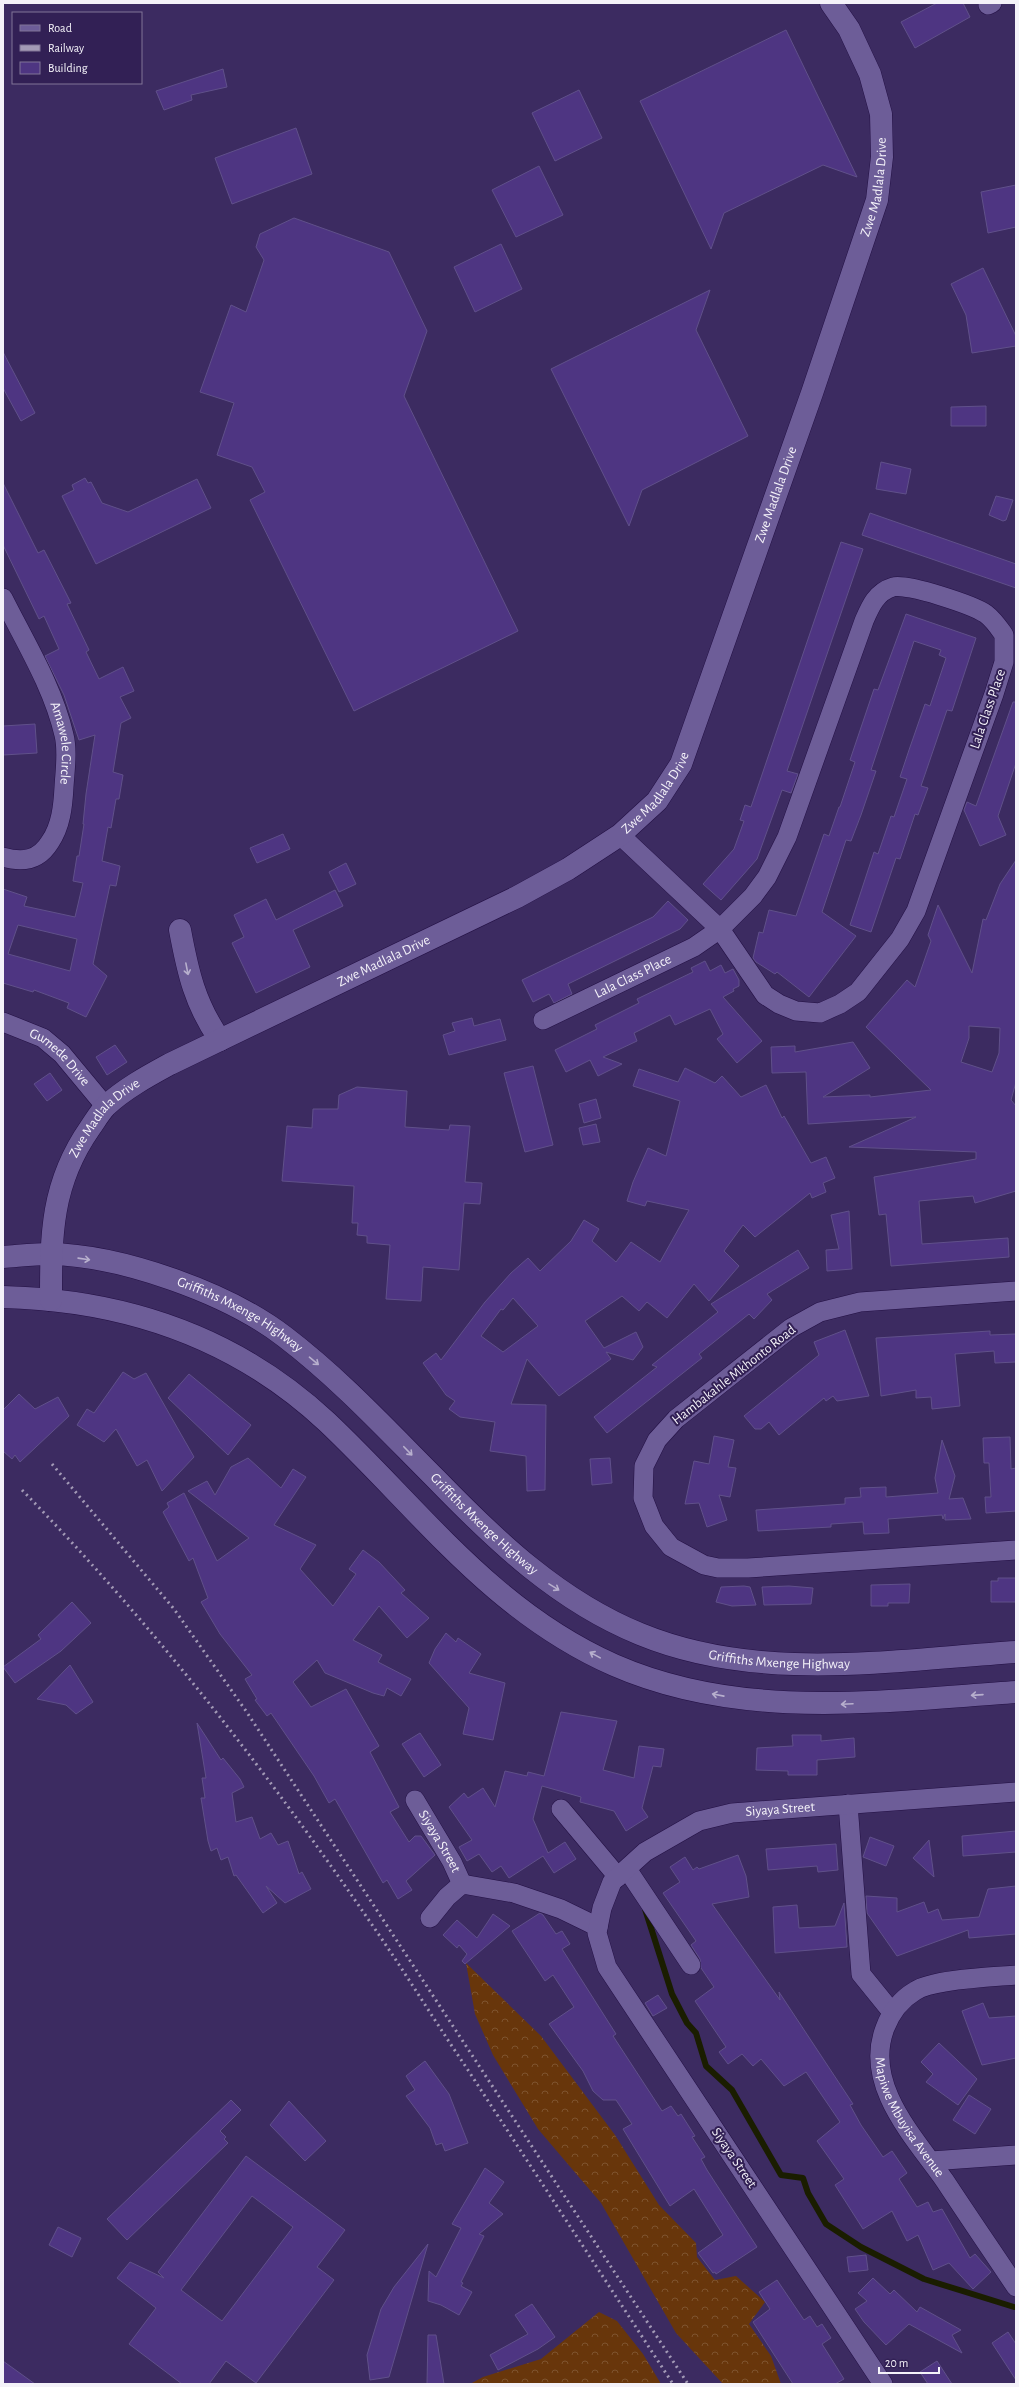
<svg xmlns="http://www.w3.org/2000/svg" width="1019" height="2387" viewBox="0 0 1019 2387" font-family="'Alegreya Sans',sans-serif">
	<defs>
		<pattern id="forest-crowns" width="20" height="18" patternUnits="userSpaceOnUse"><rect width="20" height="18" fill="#68360b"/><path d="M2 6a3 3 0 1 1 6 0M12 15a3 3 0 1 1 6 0" fill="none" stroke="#7e542f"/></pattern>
	</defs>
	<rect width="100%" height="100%" fill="#3c2b61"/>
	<path fill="url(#forest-crowns)" d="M466 1963 541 2036 615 2135 659 2205 696 2243 697 2257 715 2280 736 2276 765 2302 749 2324 771 2356 781 2384H723L676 2333 601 2203 538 2129 493 2055 475 2014Z
		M599 2312 617 2321 643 2354 661 2384H470L483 2377 541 2359Z"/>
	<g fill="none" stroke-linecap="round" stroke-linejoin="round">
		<path stroke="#1a1d00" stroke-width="6" d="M645 1909 672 1994 687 2023 696 2033 706 2066 732 2090 781 2175 803 2178 808 2193 826 2224 861 2247 924 2279 1014 2307"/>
	</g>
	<path fill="#4e3582" stroke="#60508a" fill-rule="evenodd" d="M937 3H963L970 17 915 48 901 22Z
		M786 30 857 177 823 165 724 213 711 249 640 101Z
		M223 69 227 87 191 95 192 100 164 110 156 91Z
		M579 90 602 138 555 161 532 113Z
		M296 128 312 174 232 204 215 158Z
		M539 166 563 215 516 237 492 190Z
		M1016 185V227L988 233 981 192Z
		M294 218 389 252 427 331 404 396 518 631 354 711 250 500 265 492 252 467 217 455 234 403 200 392 231 305 246 312 264 260 256 247 260 234Z
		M501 244 522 289 475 312 454 267Z
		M983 268 1016 336V346L972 353 966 315 951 284Z
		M710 290 696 330 748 436 642 490 629 526 551 369Z
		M3 352 35 413 21 421 3 388Z
		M986 406V426H951V407Z
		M881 462 911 469 906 494 876 489Z
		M85 478 88 483 91 482 102 503 128 512 197 479 211 508 96 564 62 496 74 490 72 485Z
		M3 483 38 553 44 550 71 603 67 604 89 650 86 652 99 679 123 667 134 691 120 697 131 718 121 723 113 772 123 775 119 799H116L111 828 108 827 102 861 120 866 116 886 110 885 93 964 107 976 86 1017 67 1008 69 1003 34 990 33 992 3 983V889L27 897 24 906 75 917 83 883 73 881 77 856H79L84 824H83L86 794 95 735 79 740 64 695 45 656 59 649 44 616 39 619 3 545ZM18 925 77 939 70 971 8 954Z
		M996 496 1013 500 1006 520 1003 521 989 515Z
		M870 513 1016 564V588L862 535Z
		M841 542 863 549 787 771 798 774 791 793 782 790 757 859 721 900 703 884 734 849 744 821 740 820 745 805 751 807Z
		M906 614 976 638 952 711 947 710 921 786 928 788 918 815 915 814 900 859 896 858 871 932 850 925 874 852 878 854 891 816 894 817 907 779 900 777 909 750 925 704 930 706 946 658 939 655 941 650 914 641 871 770 876 771 861 815 851 841 846 840 822 912 856 936 809 997 777 972 775 974 756 962 753 958 759 932 763 933 769 910 796 916 824 834 829 836 839 807H840L855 762 850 760 874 689 878 690Z
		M1013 702H1016V763L998 816 1006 835 980 846 964 810 967 802 976 806Z
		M35 724 37 753 3 755V726Z
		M283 834 290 849 257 863 250 848Z
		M1016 860V1082L1011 1100 1016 1106V1191L975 1203 973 1196 919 1201 922 1244 1008 1238 1009 1257 891 1266 886 1214 879 1215 874 1177 976 1159V1152L849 1147 916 1117 808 1124 806 1072 772 1073 771 1047 795 1046V1052L853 1042 870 1068 823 1097 870 1095V1097L931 1090 866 1027 907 980 915 987 931 941 928 935 938 905 972 973 983 919 986 920 1000 884ZM969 1026 1000 1028 999 1053 992 1072 961 1062 969 1038Z
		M346 863 356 884 339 892 329 872Z
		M335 890 343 906 293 930 310 967 256 993 232 943 244 937 234 915 266 899 276 920Z
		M668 901 688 920 680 929 568 984 572 994 554 1003 549 994 533 1002 522 980 653 917Z
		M705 961 710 971 721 965 725 973 733 969 739 980V986L733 989 734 991 723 997 762 1041 737 1063 717 1039 723 1034 710 1009 675 1025 670 1015 634 1033 637 1041 603 1057 622 1064 598 1076 590 1060 566 1072 555 1050 597 1029 595 1025 639 1003 637 999 693 972 691 968Z
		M472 1018 474 1026 500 1019 506 1040 449 1055 443 1035 455 1031 452 1023Z
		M115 1045 127 1062 107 1075 96 1057Z
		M533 1066 553 1145 525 1152 504 1073Z
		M685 1068 715 1083 722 1076 741 1097 766 1085 782 1118 784 1116 811 1163 826 1157 835 1178 823 1183 826 1192 812 1198 810 1193 755 1237 743 1225 724 1251 739 1266 709 1301 694 1284 667 1318 647 1302 639 1311 622 1296 585 1321 604 1348 636 1332 643 1347 633 1360 606 1352 611 1359 559 1396 527 1359 511 1404 546 1405 545 1490 527 1491 526 1456 490 1451 495 1422 460 1417 449 1409 455 1401 446 1395 423 1363 436 1353 441 1360 485 1302 511 1273 528 1258 540 1271 571 1241 584 1220 599 1229 592 1241 616 1262 631 1242 660 1262 689 1210 647 1201 645 1206 627 1201 633 1182 648 1148 666 1156 680 1101 633 1086 639 1069 678 1082ZM513 1298 538 1326 503 1352 481 1336 501 1309 503 1310Z
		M50 1073 62 1090 47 1101 34 1084Z
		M357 1087 407 1091 405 1127 449 1130 450 1125 470 1126 465 1182 482 1183 480 1204 464 1203 459 1270 423 1267 421 1301 386 1299 390 1245 367 1243V1236L357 1235 358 1223H352L354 1186 282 1181 287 1126 312 1128 313 1109H338L339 1095Z
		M596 1099 601 1118 584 1123 579 1104Z
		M596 1124 600 1142 583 1145 579 1128Z
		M849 1211 852 1269 827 1271 826 1250 839 1249 831 1215Z
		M798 1250 809 1268 767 1294 772 1300 754 1319 749 1314 699 1354 702 1358 607 1433 594 1417 657 1367 652 1365 718 1312 711 1304Z
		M845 1330 869 1396 837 1401 833 1396 826 1401 824 1398 779 1435 769 1422 761 1429H755L744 1416 819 1355 814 1342Z
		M990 1331V1335L1016 1334V1362L995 1363 994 1351 955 1354 960 1406 932 1409 931 1397 916 1398V1390L881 1396 876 1338Z
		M123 1372 134 1379 146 1373 194 1457 162 1491 147 1460 137 1466 116 1429 104 1442 77 1425 87 1409 94 1413Z
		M189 1374 251 1425 228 1455 168 1398Z
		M19 1394 35 1409 58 1397 69 1416 20 1462 15 1455 12 1459 3 1451V1410Z
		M714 1436 734 1440 728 1467 736 1468 730 1497 719 1495 727 1520 707 1527 699 1503 685 1504 694 1461 709 1464Z
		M1010 1437 1011 1469 1016 1468V1511L986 1513 985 1497H991L989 1463H984L983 1438Z
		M942 1440 955 1476 949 1499 963 1498 971 1519 945 1520V1514L943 1519 942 1515 888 1519 889 1533 864 1534 863 1522 831 1524V1527L758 1531 756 1510 845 1504V1498L861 1497 860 1488 886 1487V1497L938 1493 935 1478Z
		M248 1458 281 1488 293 1469 306 1477 274 1525 316 1545 300 1569 333 1606 356 1574 349 1569 363 1550 379 1562 405 1590 401 1593 429 1618 407 1638 379 1606 353 1640 382 1655 378 1662 411 1679 401 1696 387 1688 384 1696 373 1693 325 1673 317 1660 293 1682 311 1707 346 1689 379 1746 370 1752 399 1807 390 1812 409 1842 415 1836H421L435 1855 406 1881 412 1890 398 1899 387 1880 383 1883 335 1799 329 1803 314 1776 271 1713 267 1716 255 1700 257 1699 245 1679 252 1675 220 1634 201 1602 208 1598 193 1558 189 1561 163 1512 169 1507 167 1503 184 1493 217 1561 249 1538 188 1491 207 1481 215 1495 231 1467Z
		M610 1458 612 1483 592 1485 590 1459Z
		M998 1578H1016V1602H991V1581H998Z
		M910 1584 909 1603H888V1606H871V1585Z
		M744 1586 750 1587 756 1605 732 1606 716 1602 721 1587Z
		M789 1586 813 1588 811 1604 764 1605 762 1587Z
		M72 1602 91 1623 61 1651 15 1683 3 1667 41 1639 38 1635Z
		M446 1633 456 1642 458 1638 481 1654 469 1673 505 1683 493 1740 463 1734 469 1708 429 1663 435 1649Z
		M70 1665 93 1702 76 1714 66 1705 37 1699Z
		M561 1712 617 1721 603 1770 634 1778 639 1746 664 1749 661 1767 653 1766 642 1808 648 1817 626 1831 614 1811 580 1802 581 1797 542 1786 533 1819 548 1853 565 1842 576 1859 554 1873 543 1856 509 1878 501 1866 492 1872 479 1854 467 1861 459 1847 472 1840 449 1807 464 1793 468 1798 483 1788 495 1807 505 1771 527 1776 528 1772 544 1776Z
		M197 1723 221 1760 223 1758 240 1779 244 1787 232 1793 236 1822 252 1817 260 1839 271 1833 278 1845 288 1841 299 1874 302 1872 311 1889 285 1903 266 1886 277 1903 263 1913 236 1875 234 1876 228 1857 221 1860 217 1848 211 1851 208 1841 201 1798H205L202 1778H206Z
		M420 1733 441 1765 424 1777 402 1744Z
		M792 1735H821V1741L854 1738 855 1757 817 1760V1775H788V1771L756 1770 757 1748 793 1746Z
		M1016 1831V1852L963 1856 962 1836Z
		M870 1837 894 1846 886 1866 863 1857Z
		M929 1840 934 1877 913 1858Z
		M836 1844 838 1870 818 1872 817 1866 768 1870 766 1849Z
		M738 1855 746 1876 749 1897 712 1904 780 2000 779 1992 853 2104 850 2105 861 2125 883 2157 892 2151 907 2173 899 2179 917 2207 928 2202 933 2212 942 2209 970 2258 975 2254 991 2272 973 2289 949 2263 933 2270 918 2235 907 2241 892 2211 863 2229 835 2185 844 2179 817 2141 840 2122 806 2072 784 2086 761 2059 753 2066 742 2054 728 2064 719 2052 726 2047 695 2001 714 1987 701 1968 700 1959 691 1945 696 1941 663 1893 680 1882 670 1867 685 1857 693 1870 697 1867 699 1869Z
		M1016 1886V1934L969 1938 968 1930 897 1956 867 1913 866 1896 897 1898V1912L924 1902 928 1913 938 1909 942 1920 979 1917 988 1889Z
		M844 1903 847 1947 775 1953 773 1907 797 1905 799 1928 835 1926Z
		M540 1913 543 1915 556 1934 562 1931 570 1944 562 1949 616 2034 613 2036 662 2111 671 2106 678 2116 681 2114 695 2136 692 2137 705 2157 701 2159 707 2170 757 2247 716 2274 715 2272 713 2273 698 2253 723 2235 694 2189 670 2206 623 2129 632 2124 616 2100H603L593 2091 583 2071 549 2024 574 2007 553 1975 545 1981 512 1931Z
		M493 1914 510 1926 465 1964 462 1961 467 1954 459 1945 457 1948 443 1935 457 1920 477 1938Z
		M658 1995 667 2008 653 2016 645 2003Z
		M983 2003 989 2018 1016 2016V2058L982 2065 962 2011Z
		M939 2043 977 2079 958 2105 926 2082 933 2074 921 2062Z
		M425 2061 449 2094 468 2143 445 2151 442 2143 436 2145 430 2128 406 2096 415 2090 406 2076Z
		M969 2095 991 2109 975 2134 953 2120Z
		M231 2100 241 2110 220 2131 226 2137 224 2139 228 2143 127 2240 107 2219Z
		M289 2101 326 2141 305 2161 270 2125Z
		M246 2156 345 2230 317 2267 334 2280 256 2383 226 2361 209 2384H182L129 2344 156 2308 117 2278 130 2262 164 2278 158 2272ZM252 2196 293 2227 222 2321 181 2290Z
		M485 2168 504 2182 489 2203 503 2214 479 2234 484 2236 461 2282 463 2283 461 2286 472 2292 459 2315 441 2305 428 2301 429 2271 436 2277 461 2228 452 2224Z
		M58 2227 81 2238 72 2257 49 2245Z
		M428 2244 389 2377 370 2380 367 2355 381 2309 394 2287Z
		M866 2255 868 2270 849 2272 847 2257Z
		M873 2278 890 2294 894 2290 917 2312 920 2307 961 2330 952 2335 962 2353 909 2324 886 2345 864 2322 855 2309 867 2301 858 2293Z
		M777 2280 804 2320 810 2316 817 2327 822 2324 831 2338 822 2344 844 2379 835 2384H793L753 2322 770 2309 759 2292Z
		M532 2304 555 2337 538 2349 498 2370 490 2355 528 2334 515 2315Z
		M1008 2332 1016 2344V2380L992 2343Z
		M428 2335H436L444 2384H427Z
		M3 2361 35 2384H3Z
		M937 2361 952 2384H928L920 2372Z"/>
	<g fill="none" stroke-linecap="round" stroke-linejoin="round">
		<g stroke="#231044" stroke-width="20">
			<g id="minor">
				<path d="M988 5 992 3"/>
				<path id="s1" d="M3 598C25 642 53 687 64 735 68 751 65 770 64 787 63 806 61 826 50 842 39 860 23 863 3 857"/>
				<path id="s2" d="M543 1020 694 947 720 929 753 896 767 877 787 837 864 621C870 607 876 592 893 587 907 583 973 605 986 614 994 620 999 628 1004 635V662L994 694 916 911 900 939 858 992 840 1004 820 1013 796 1011 779 1004 765 995 720 929 620 835"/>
				<path id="s3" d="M3 1022 43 1038 62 1054 106 1107"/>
				<path d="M1016 1291 860 1302 820 1312 791 1328 676 1419 657 1440 644 1466 643 1498 654 1526 671 1547 704 1565 718 1568H748L1016 1550"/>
				<path id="s4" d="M415 1800 452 1862 462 1884"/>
				<path d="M848 1804 861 1974 891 2011"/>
				<path d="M561 1809 618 1877"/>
				<path d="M627 1869 691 1965"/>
				<path d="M430 1918 447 1897 462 1884 514 1893 561 1909 598 1927"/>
				<path id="s5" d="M1016 1975C993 1977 933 1979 915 1991 900 2000 891 2012 885 2028 863 2085 915 2138 945 2181 968 2216 992 2251 1016 2287"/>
				<path d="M931 2161 1016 2155"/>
				<path id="s6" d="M883 2384 607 1967 597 1933 602 1908 612 1882 645 1852 699 1821 732 1813 1016 1792"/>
			</g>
		</g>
		<g stroke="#231044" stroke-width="23">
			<g id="tertiary">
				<path d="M180 930C188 973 195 1004 220 1040"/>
				<path id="s7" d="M3 1257C18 1256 34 1254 49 1254 121 1255 228 1293 285 1337 340 1379 387 1430 436 1479 496 1541 559 1601 640 1634 759 1683 892 1660 1016 1652"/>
				<path d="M3 1297C125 1300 237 1338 327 1422 421 1511 492 1611 614 1665 742 1721 882 1701 1016 1692"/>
				<path id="s8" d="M51 1300C51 1234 51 1184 90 1128 95 1121 100 1112 106 1106 124 1089 148 1076 170 1064L517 897 568 869 620 835 657 801 681 764 812 393 877 200 882 157 881 114 870 74 849 29 831 3"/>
			</g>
		</g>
		<use href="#minor" stroke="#6d5d98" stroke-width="19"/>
		<use href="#tertiary" stroke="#6d5d98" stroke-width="22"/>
		<path stroke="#a39ab6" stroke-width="3" stroke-dasharray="2 4" stroke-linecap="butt" d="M52 1464 174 1609 246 1711 688 2384
			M22 1490C154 1625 271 1777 377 1932 408 1977 436 2023 466 2067 535 2173 604 2278 673 2384"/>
	</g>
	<defs><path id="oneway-shaft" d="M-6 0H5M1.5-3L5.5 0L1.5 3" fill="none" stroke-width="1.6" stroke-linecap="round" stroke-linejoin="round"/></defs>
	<g stroke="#b7afcd">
		<use href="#oneway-shaft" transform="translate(187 969) rotate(79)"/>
		<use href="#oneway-shaft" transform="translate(84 1259) rotate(8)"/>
		<use href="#oneway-shaft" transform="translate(314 1361) rotate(40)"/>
		<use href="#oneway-shaft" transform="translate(408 1451) rotate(46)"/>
		<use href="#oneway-shaft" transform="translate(554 1587) rotate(32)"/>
		<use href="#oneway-shaft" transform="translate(595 1655) rotate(-151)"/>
		<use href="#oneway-shaft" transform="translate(718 1695) rotate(-169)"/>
		<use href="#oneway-shaft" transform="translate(977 1695) rotate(176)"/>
		<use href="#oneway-shaft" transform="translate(847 1704) rotate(177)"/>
	</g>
	<g text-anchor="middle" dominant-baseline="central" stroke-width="4" stroke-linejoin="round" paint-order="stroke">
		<g font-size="14" fill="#f4f2f9" stroke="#322055">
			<text stroke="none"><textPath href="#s8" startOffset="1493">Zwe Madlala Drive</textPath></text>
			<text stroke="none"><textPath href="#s8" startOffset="1169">Zwe Madlala Drive</textPath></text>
			<text transform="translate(988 709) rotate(-71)">Lala Class Place</text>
			<text stroke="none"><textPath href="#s1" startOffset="158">Amawele Circle</textPath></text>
			<text stroke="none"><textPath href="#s8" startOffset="845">Zwe Madlala Drive</textPath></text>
			<text stroke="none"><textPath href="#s8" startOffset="521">Zwe Madlala Drive</textPath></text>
			<text stroke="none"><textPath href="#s2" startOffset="100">Lala Class Place</textPath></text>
			<text stroke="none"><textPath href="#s3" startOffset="68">Gumede Drive</textPath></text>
			<text stroke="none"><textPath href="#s8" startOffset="197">Zwe Madlala Drive</textPath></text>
			<text stroke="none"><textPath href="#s7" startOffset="249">Griffiths Mxenge Highway</textPath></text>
			<text transform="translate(734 1375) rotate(-38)">Hambakahle Mkhonto Road</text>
			<text stroke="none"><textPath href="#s7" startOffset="573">Griffiths Mxenge Highway</textPath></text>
			<text stroke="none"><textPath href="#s7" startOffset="908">Griffiths Mxenge Highway</textPath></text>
			<text stroke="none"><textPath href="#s6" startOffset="778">Siyaya Street</textPath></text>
			<text stroke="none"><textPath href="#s4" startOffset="48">Siyaya Street</textPath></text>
			<text stroke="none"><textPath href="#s5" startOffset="249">Mapiwe Mbuyisa Avenue</textPath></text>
			<text transform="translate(734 2158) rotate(56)">Siyaya Street</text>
		</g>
	</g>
	<rect width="1019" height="2387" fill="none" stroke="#f4f2f9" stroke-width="8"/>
	<rect x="12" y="12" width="130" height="72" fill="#322055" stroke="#807497"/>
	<rect x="20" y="25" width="20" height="6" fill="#6d5d98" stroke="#807497"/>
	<text x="48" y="32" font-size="12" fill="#f4f2f9">Road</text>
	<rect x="20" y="45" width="20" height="6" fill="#a39ab6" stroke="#807497"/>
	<text x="48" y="52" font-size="12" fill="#f4f2f9">Railway</text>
	<rect x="20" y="62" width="20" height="12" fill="#4e3582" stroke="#807497"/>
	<text x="48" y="72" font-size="12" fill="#f4f2f9">Building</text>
	<path d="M879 2367v6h60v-6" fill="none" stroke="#f4f2f9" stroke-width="2"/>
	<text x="885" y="2367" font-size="12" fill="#f4f2f9" stroke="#322055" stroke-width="3" paint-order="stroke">20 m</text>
</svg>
